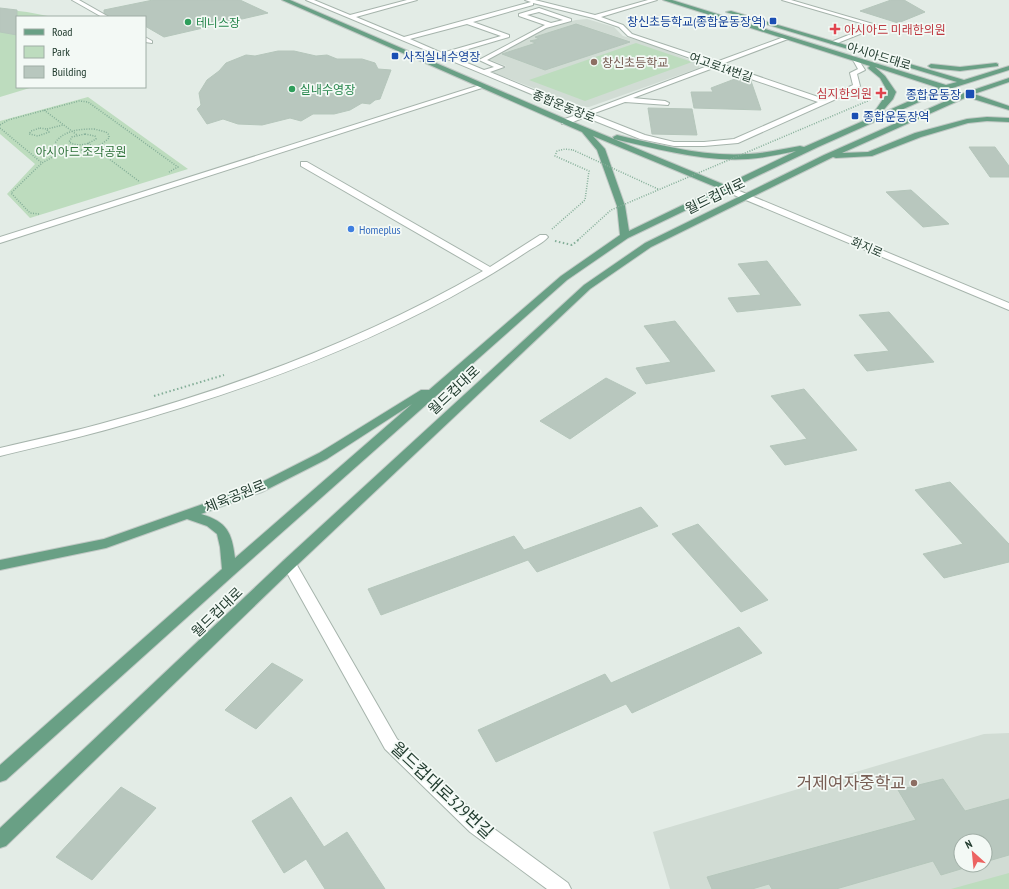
<svg xmlns="http://www.w3.org/2000/svg" width="1009" height="889" viewBox="0 0 1009 889" font-family="'PT Sans Narrow','Noto Sans KR',sans-serif">
	<rect width="100%" height="100%" fill="#e3ece6"/>
	<path fill="#d1dcd4" fill-rule="evenodd" d="M587 19 614 27 623 36 650 44 700 64 699 68 589 107H583L492 72 506 66 488 59 549 27 576 20Z
		M1009 733V889H670L653 832 984 734ZM961 841H985V865H961Z"/>
	<path fill="#bddcbe" d="M0 9 27 12 53 17H17V87H33L0 97Z
		M636 43 692 62 585 101 529 80Z
		M88 97 188 169 30 218 7 194 35 164 0 134V121Z
		M1009 873V889H951Z"/>
	<path fill="#b8c7be" stroke="#b5c6bb" d="M153 0H240L268 13 164 37 145 26V17H110L104 13V10Z
		M891 0H904L925 12 898 23 860 11Z
		M0 8 17 10V35L0 32Z
		M576 24 630 42 545 70 502 54 536 43 530 41 539 39 535 37Z
		M278 51H294L316 56 327 55 337 59H362L375 63 378 69 391 70 380 99 375 100 370 104 362 103 350 110 334 114H313L301 121 290 118 262 125 238 124 223 119 207 124 197 109 201 105 199 93 207 80 219 71 226 63 246 55 255 56Z
		M740 77 751 81 761 110 694 108 691 92H713L711 88Z
		M648 108 692 109 697 135 652 134Z
		M969 147H995L1009 166V177H990Z
		M911 190 949 224 923 227 886 192Z
		M767 261 801 305 737 312 728 298 761 295 738 264Z
		M889 312 934 362 867 371 854 355 889 351 859 315Z
		M675 321 715 371 646 384 636 368 671 362 644 326Z
		M606 378 636 393 570 439 540 421Z
		M804 389 857 450 785 465 770 446 807 439 771 396Z
		M950 482 1009 544V562L944 578 923 554 963 544 915 490Z
		M641 507 658 526 537 572 528 560 381 615 368 589 514 536 524 550Z
		M698 524 768 600 741 612 672 534Z
		M739 627 762 653 632 713 626 704 496 762 478 730 605 674 611 683Z
		M272 663 303 680 256 729 225 710Z
		M943 779 965 811 1009 799V855L985 862V841H961V865H974L941 875 933 861 836 889H772L769 884 752 889H712L707 877 916 820 898 790Z
		M121 787 156 808 92 880 56 857Z
		M291 797 324 847 347 832 385 889H325L306 859 284 873 252 821Z"/>
	<g fill="none" stroke-linecap="round" stroke-linejoin="round">
		<g stroke="#a6b4ac" stroke-width="2">
			<path id="minor" d="M72 0H79L109 17H102Z
				M306 0H314L350 15 407 0H417L356 17 404 37 531 2 525 0H535L595 15 648 0H657L601 17 623 25 632 34 716 62 784 37H788V39L722 64 824 99 853 85 850 73 858 69 853 60 854 59H858L865 70 857 74 860 86 854 91 738 143 704 146H674L640 139 585 117 568 124H562V120L579 114ZM533 3 593 18 619 27 628 36 710 65 586 112 490 72 504 67 487 60 546 28 571 21V19L539 8 519 14V16L545 25 479 60 494 67 484 70 448 55 509 37V35L473 22 533 5ZM539 12 563 20 551 23 527 15ZM467 24 501 36 442 53 410 39ZM716 67 818 102 734 139 704 142H674L645 135 592 114 625 102 668 105 669 103 665 101 633 98Z
				M782 0H791L880 26 835 44H831V42L871 26Z
				M145 37 152 41V43L145 42Z
				M483 84 486 86 485 87 0 243V237Z
				M301 162H307L490 267 540 235H546L548 237C543 243 534 247 528 251 511 262 494 273 476 283 362 349 236 394 109 429 73 439 36 447 0 456V448C33 440 67 433 100 424 234 388 363 340 483 271L301 166Z
				M725 185 1009 303V310L722 190 721 188 722 186Z
				M289 559 294 560 397 739 482 820 568 883 571 889H547L470 832 385 749 282 564 284 560Z"/>
		</g>
		<g stroke="#c1c9c5" stroke-width="2">
			<path id="major" d="M282 0H290L568 120 725 185 796 151C780 154 764 158 748 159 703 162 658 149 614 139L613 137 617 135C660 145 704 157 748 154 766 153 783 149 800 146L804 147 870 118 888 92 880 78 869 69 868 68 870 66 663 0H672L946 85 957 82 726 12 731 11 964 80 1009 66V70L946 90 818 147 628 238 567 280 234 575 6 780 0 782V765L222 569 220 547 217 534 207 526 187 519 106 548 0 570V560L104 539 254 486 319 453 421 390H429L561 276 620 235 617 206 597 150 582 132ZM875 67 939 88 880 114 893 99 896 92 885 76ZM593 136 718 188 629 231 625 206 605 149ZM412 404 235 558C232 532 227 522 201 514L262 492 327 459Z
				M996 63 998 64V66L960 71 931 68 928 66 931 64 960 67Z
				M1009 78V82L974 94 1009 106V110L967 97 842 153 868 152 915 133 967 119 987 117 1009 118V122L987 121 968 123 921 137 872 156 836 158 833 157 651 247 590 289 294 568 6 846 0 848V828L284 560 584 285 645 243 824 155 964 93Z"/>
		</g>
		<path stroke="#84ae98" stroke-width="1.5" stroke-dasharray="1 1.5" stroke-linecap="butt" d="M44 110 77 135
			M0 125 8 120 79 101 88 102 178 167 169 172
			M0 128 42 163 65 150
			M40 128 46 129 49 132 38 136 29 134 31 131Z
			M47 129 63 125
			M94 129 106 132 109 135V138C95 152 74 153 56 146L55 143C64 130 80 129 94 129Z
			M85 134 95 136 96 139C87 145 78 147 69 142L72 137Z
			M88 143 140 182
			M39 214 30 213 11 193 42 163
			M552 229 585 200 589 171 555 156 557 151 565 149 573 150"/>
		<path stroke="#84ae98" stroke-width="2" stroke-dasharray="1.5 2.5" stroke-linecap="butt" d="M555 241 572 245 577 241
			M154 396 224 375"/>
		<use href="#minor" fill="#fff" fill-rule="evenodd"/>
		<use href="#major" fill="#69a085" fill-rule="evenodd"/>
		<path stroke="#84ae98" stroke-width="1.5" stroke-dasharray="1 1.5" stroke-linecap="butt" d="M573 150 658 189
			M578 240 611 210 870 100"/>
		<path stroke="#84ae98" stroke-width="2" stroke-dasharray="1.5 2.5" stroke-linecap="butt" d="M577 241 580 239"/>
	</g>
	<g fill="#1a4fb4" stroke="#f3f9f5" stroke-width="1.5">
		<rect x="769" y="17" width="8" height="8" rx="2"/>
		<rect x="391" y="52" width="8" height="8" rx="2"/>
		<rect x="965" y="89" width="10" height="10" rx="2"/>
		<rect x="851" y="112" width="8" height="8" rx="2"/>
	</g>
	<g fill="#2e9e5b" stroke="#f3f9f5" stroke-width="1.5">
		<circle cx="188" cy="22" r="4"/>
		<circle cx="292" cy="89" r="4"/>
	</g>
	<g fill="#e0444e" stroke="#f3f9f5" stroke-width="1.5">
		<path d="M833 23h4v4h4v4h-4v4h-4v-4h-4v-4h4z"/>
		<path d="M879 87h4v4h4v4h-4v4h-4v-4h-4v-4h4z"/>
	</g>
	<g fill="#8d6e63" stroke="#f3f9f5" stroke-width="1.5">
		<circle cx="594" cy="62" r="4"/>
		<circle cx="914" cy="783" r="4"/>
	</g>
	<circle fill="#3f7fe0" stroke="#f3f9f5" stroke-width="1.5" cx="351" cy="229" r="4"/>
	<g text-anchor="middle" dominant-baseline="central" stroke-width="3.5" stroke-linejoin="round" paint-order="stroke">
		<g font-size="12" fill="#164399" stroke="#f3f9f5" text-anchor="end">
			<text x="765" y="21">창신초등학교(종합운동장역)</text>
			<text x="403" y="56" text-anchor="start">사직실내수영장</text>
			<text x="961" y="94">종합운동장</text>
			<text x="863" y="116" text-anchor="start">종합운동장역</text>
		</g>
		<g font-size="12" fill="#27864d" stroke="#f3f9f5" text-anchor="start">
			<text x="196" y="22">테니스장</text>
			<text x="300" y="89">실내수영장</text>
		</g>
		<g font-size="12" fill="#be3a42" stroke="#f3f9f5" text-anchor="start">
			<text x="844" y="29">아시아드 미래한의원</text>
			<text x="872" y="93" text-anchor="end">심지한의원</text>
		</g>
		<g font-size="12" fill="#233d30" stroke="#f3f9f5">
			<text transform="translate(879 56) rotate(17)">아시아드대로</text>
			<text transform="translate(721 67) rotate(19)">여고로14번길</text>
			<text transform="translate(564 106) rotate(22)">종합운동장로</text>
			<text transform="translate(867 247) rotate(23)">화지로</text>
		</g>
		<g font-size="12" fill="#785e54" stroke="#f3f9f5" text-anchor="start">
			<text x="602" y="62">창신초등학교</text>
		</g>
		<g font-size="12" fill="#2f723a" stroke="#f3f9f5">
			<text x="81" y="151">아시아드 조각공원</text>
		</g>
		<g font-size="12" fill="#366cbe" stroke="#f3f9f5" text-anchor="start">
			<text x="359" y="229">Homeplus</text>
		</g>
		<g font-size="14" fill="#233d30" stroke="#f3f9f5">
			<text transform="translate(715 196) rotate(-26)">월드컵대로</text>
			<text transform="translate(454 390) rotate(-43)">월드컵대로</text>
			<text transform="translate(235 496) rotate(-22)">체육공원로</text>
			<text transform="translate(217 612) rotate(-44)">월드컵대로</text>
		</g>
		<g font-size="17" fill="#785e54" stroke="#f3f9f5" text-anchor="end">
			<text x="906" y="783">거제여자중학교</text>
		</g>
		<g font-size="17" fill="#233d30" stroke="#f3f9f5">
			<text transform="translate(442 790) rotate(43)">월드컵대로329번길</text>
		</g>
	</g>
	<rect x="16" y="16" width="130" height="72" fill="#f3f9f5" stroke="#a0aea6"/>
	<rect x="24" y="29" width="20" height="6" fill="#69a085" stroke="#a0aea6"/>
	<text x="52" y="36" font-size="12" fill="#233d30">Road</text>
	<rect x="24" y="46" width="20" height="12" fill="#bddcbe" stroke="#a0aea6"/>
	<text x="52" y="56" font-size="12" fill="#233d30">Park</text>
	<rect x="24" y="66" width="20" height="12" fill="#b8c7be" stroke="#a0aea6"/>
	<text x="52" y="76" font-size="12" fill="#233d30">Building</text>
	<g transform="translate(973 853) rotate(333)"><circle r="19" fill="#f3f9f5" stroke="#a0aea6"/>
	<path d="M0-3L7 15L0 10L-7 15Z" fill="#ec6361"/>
	<text y="-6" font-size="11" font-weight="bold" text-anchor="middle" fill="#233d30">N</text>
	</g>
</svg>
